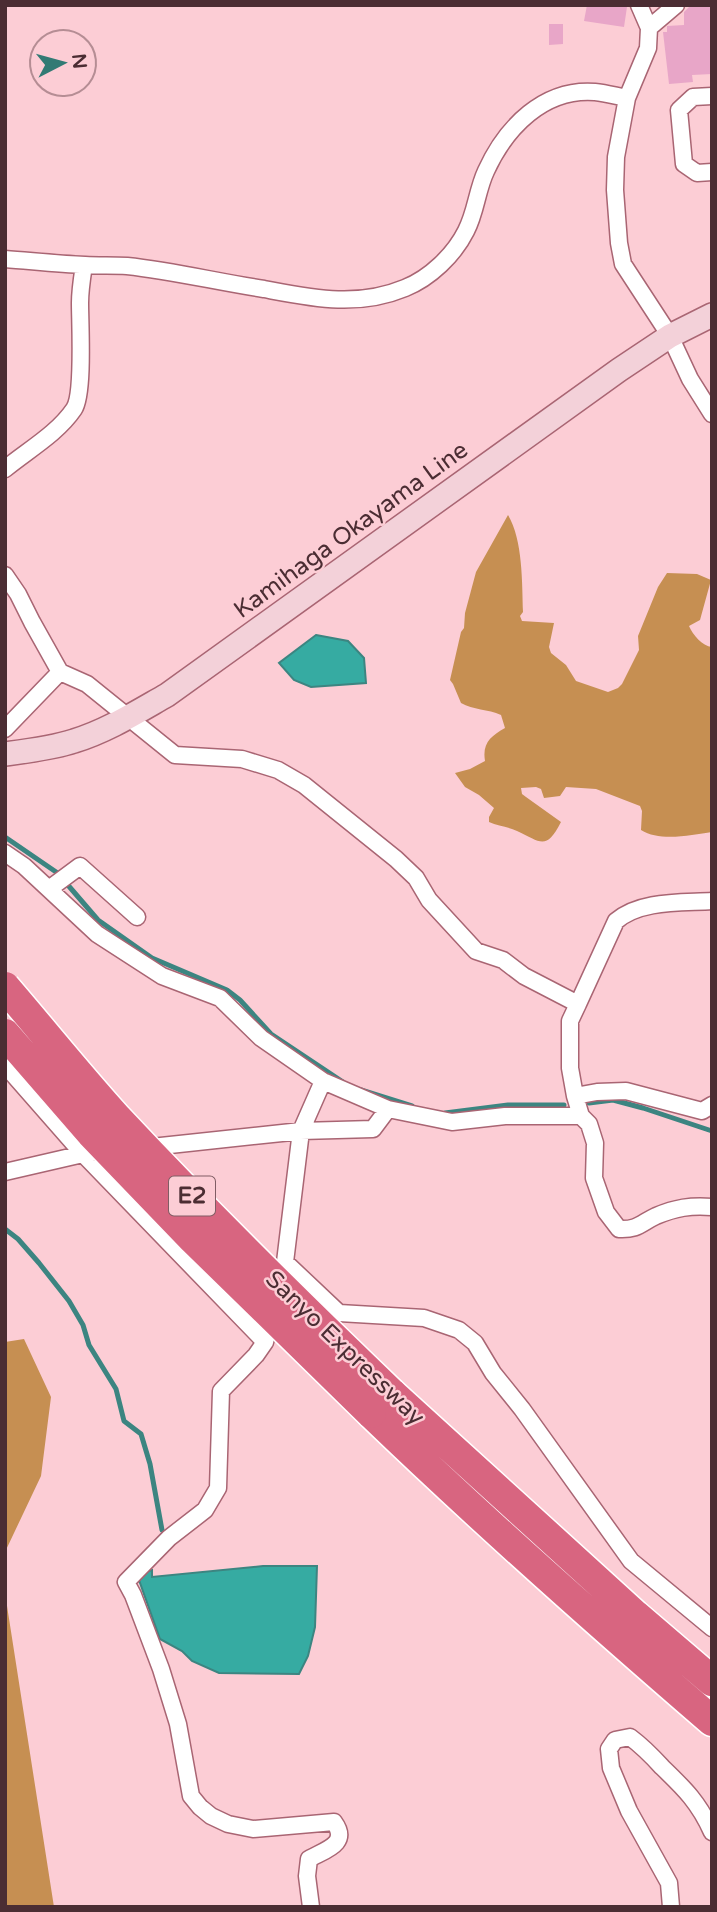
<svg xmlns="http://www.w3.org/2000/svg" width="717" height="1912" viewBox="0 0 717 1912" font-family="'Varela Round',sans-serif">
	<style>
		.forest { fill: #c68f52 }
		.water { fill: #36aba2; stroke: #3c8581; stroke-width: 2 }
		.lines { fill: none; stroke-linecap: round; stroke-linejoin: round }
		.stream { stroke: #3c8581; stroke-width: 5 }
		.building { fill: #e8a6c8 }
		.minor-casing { stroke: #a96573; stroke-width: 19 }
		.secondary-casing { stroke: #a96573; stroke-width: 26 }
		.motorway-casing { stroke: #fff; stroke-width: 33 }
		.minor { stroke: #fff; stroke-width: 16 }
		.secondary { stroke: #f3d1d9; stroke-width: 23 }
		.motorway { stroke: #d86580; stroke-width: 30 }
		.motorway-bridge-casing { stroke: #fff; stroke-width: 33; stroke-linecap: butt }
		.motorway-bridge { stroke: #d86580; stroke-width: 30 }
		.labels { text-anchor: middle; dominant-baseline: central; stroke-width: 5; stroke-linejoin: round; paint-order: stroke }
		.shield { fill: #fccdd5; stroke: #805d64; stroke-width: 2 }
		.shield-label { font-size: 23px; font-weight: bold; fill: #4b2d33 }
		.street-label { font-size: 24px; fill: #4b2d33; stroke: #fccdd5 }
	</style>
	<rect width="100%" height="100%" fill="#fccdd5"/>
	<path class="forest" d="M 508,515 C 523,540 522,583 523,612 L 520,616 L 522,621 L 554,623 L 549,647 L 551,653 L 566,665 L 576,681 L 608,692 L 618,688 L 622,684 L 639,650 L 638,636 L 658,587 L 667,573 L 697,574 L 711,580 L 700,620 L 689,626 C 693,635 702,646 712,647 L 712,832 C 691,835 660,842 641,830 L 642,811 L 640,806 L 596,789 L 566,787 L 560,796 L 544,798 L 541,789 L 536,787 L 521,788 L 522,794 L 526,797 L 561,822 C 546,851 541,842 517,831 C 509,827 498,826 489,822 L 489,817 L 494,808 L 479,795 L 465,787 L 455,773 L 470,769 L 485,761 C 482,743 491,736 505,728 L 501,715 C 488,709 473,710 461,703 L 453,684 L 450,680 L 461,632 L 464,628 L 465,613 L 476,572 Z
		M 24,1339 L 51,1397 L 41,1476 L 5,1552 L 5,1342 Z
		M 5,1593 L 54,1907 L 5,1907 Z"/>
	<path class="water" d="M 316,635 L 348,641 L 364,658 L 366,683 L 311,687 L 294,680 L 279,663 Z
		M 263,1566 L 317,1566 L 315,1627 L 308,1656 L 299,1674 L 219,1673 L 192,1661 L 182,1651 L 160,1639 L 139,1580 L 144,1572 L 152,1570 L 152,1577 Z"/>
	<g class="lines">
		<path class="stream" d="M 5,837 L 59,874
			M 67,884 L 98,920 L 152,958 L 227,990 L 240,1000 L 271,1034 L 343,1082
			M 361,1090 L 412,1106
			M 589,1103 L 613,1100 L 643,1108 L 712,1131
			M 445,1113 L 508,1105 L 564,1105
			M 5,1229 L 18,1239 L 39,1263 L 69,1301 L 83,1325 L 89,1345 L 116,1389 L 124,1421 L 141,1434 L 150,1464 L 162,1530"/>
	</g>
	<path class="building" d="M 587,5 L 624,5 L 624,7 L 627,7 L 624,27 L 584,21 Z
		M 691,5 L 712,5 L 712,74 L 692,75 L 693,82 L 669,84 L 663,32 L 667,32 L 667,26 L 684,25 L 684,12 Z
		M 549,24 L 563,24 L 563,44 L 549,45 Z"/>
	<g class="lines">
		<defs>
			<path id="minor" d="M 639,5 L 649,28
				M 676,5 L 649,28 L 648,48 L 627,98 L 616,157 L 615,190 L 619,243 L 623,264 L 670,336 L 690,379 L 712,414
				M 712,96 L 693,97 L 679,110 L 684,164 L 697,173 L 712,172
				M 5,259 C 32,261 58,264 85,265 C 99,266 113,265 127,266 C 173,271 218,282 264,289 C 312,298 357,308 405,288 C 430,278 454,255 466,231 C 476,212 477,190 486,171 C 506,127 544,88 595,92 C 606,93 616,96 627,98
				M 5,469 C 28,450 57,434 74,409 C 84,394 80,324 80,303 C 80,290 82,278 84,265
				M 5,575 L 18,594 L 32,622 L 60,672 L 87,684 L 175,755 L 242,759 L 278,770 L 304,785 L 396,859 L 416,878 L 429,900 L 476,951 L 503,960 L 524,976 L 578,1004 L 570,1021 L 570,1068 L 575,1096
				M 5,729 L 60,672
				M 5,853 L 24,866 L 97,934 L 162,976 L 220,998 L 261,1038 L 323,1081 L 388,1109 L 452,1122 L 505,1116 L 581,1116
				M 49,889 L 80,866 L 137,917
				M 578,1004 L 616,921 C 640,900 681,903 712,901
				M 5,1065 L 83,1154 L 265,1342
				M 712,1105 L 702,1111 L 626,1091 L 597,1092 L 575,1096 L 581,1116 L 589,1124 L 595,1143 L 594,1178 L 606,1212 L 619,1229 C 638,1230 641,1223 656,1216 C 675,1208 691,1205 712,1207
				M 142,1148 L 301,1131 L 373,1129 L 388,1109
				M 5,1172 L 83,1154 L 109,1151
				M 285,1262 L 339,1313 L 424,1318 L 459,1330 L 475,1343 L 493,1373 L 522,1409 L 631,1561 L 712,1628
				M 279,1288 L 285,1262 L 301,1131 L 323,1081
				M 272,1313 L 265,1342 L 256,1355 L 221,1391 L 218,1488 L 205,1510 L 169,1538 L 126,1582 L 133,1595 L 161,1669 L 178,1724 L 191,1796 L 200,1807 L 211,1816 L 228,1824 L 253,1829 L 334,1822 C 350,1844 325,1850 309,1859 L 307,1876 L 311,1907
				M 671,1907 L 669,1883 L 629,1811 L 611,1768 L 609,1749 L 615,1740 L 630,1737 C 642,1746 652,1756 662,1767 C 685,1789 699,1803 712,1832"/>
			<path id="secondary" d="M 5,754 C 28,751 53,748 74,741 C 107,731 137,712 167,695 L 619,370 L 670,336 L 712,315"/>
			<path id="motorway" d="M 391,1393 L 635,1615 L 712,1681
				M 371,1413 C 481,1519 596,1621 712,1721"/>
		</defs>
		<use href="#minor" class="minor-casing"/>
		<use href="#secondary" class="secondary-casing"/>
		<use href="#motorway" class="motorway-casing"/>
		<use href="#minor" class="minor"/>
		<use href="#secondary" class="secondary"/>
		<use href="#motorway" class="motorway"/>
		<defs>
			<path id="motorway-bridge" d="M 5,987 C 42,1030 78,1075 116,1117 C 205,1212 297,1303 391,1393
				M 5,1034 L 91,1133 L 193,1239 L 371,1413"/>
		</defs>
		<use href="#motorway-bridge" class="motorway-bridge-casing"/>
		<use href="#motorway-bridge" class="motorway-bridge"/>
	</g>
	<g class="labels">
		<rect class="shield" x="169" y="1176.5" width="46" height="39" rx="5"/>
		<g class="shield-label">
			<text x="192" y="1196">E2</text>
		</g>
		<g class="street-label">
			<text transform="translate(351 530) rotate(-36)">Kamihaga Okayama Line</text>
			<text transform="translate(345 1348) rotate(44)">Sanyo Expressway</text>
		</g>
	</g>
	<rect width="717" height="1912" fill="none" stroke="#4b2d33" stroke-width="14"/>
	<g transform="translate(63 63) rotate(84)"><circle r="33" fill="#fccdd5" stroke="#b58d94" stroke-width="2"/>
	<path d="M0-5L12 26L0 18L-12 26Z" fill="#327a74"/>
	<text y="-10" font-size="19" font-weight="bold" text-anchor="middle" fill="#4b2d33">N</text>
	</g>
</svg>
